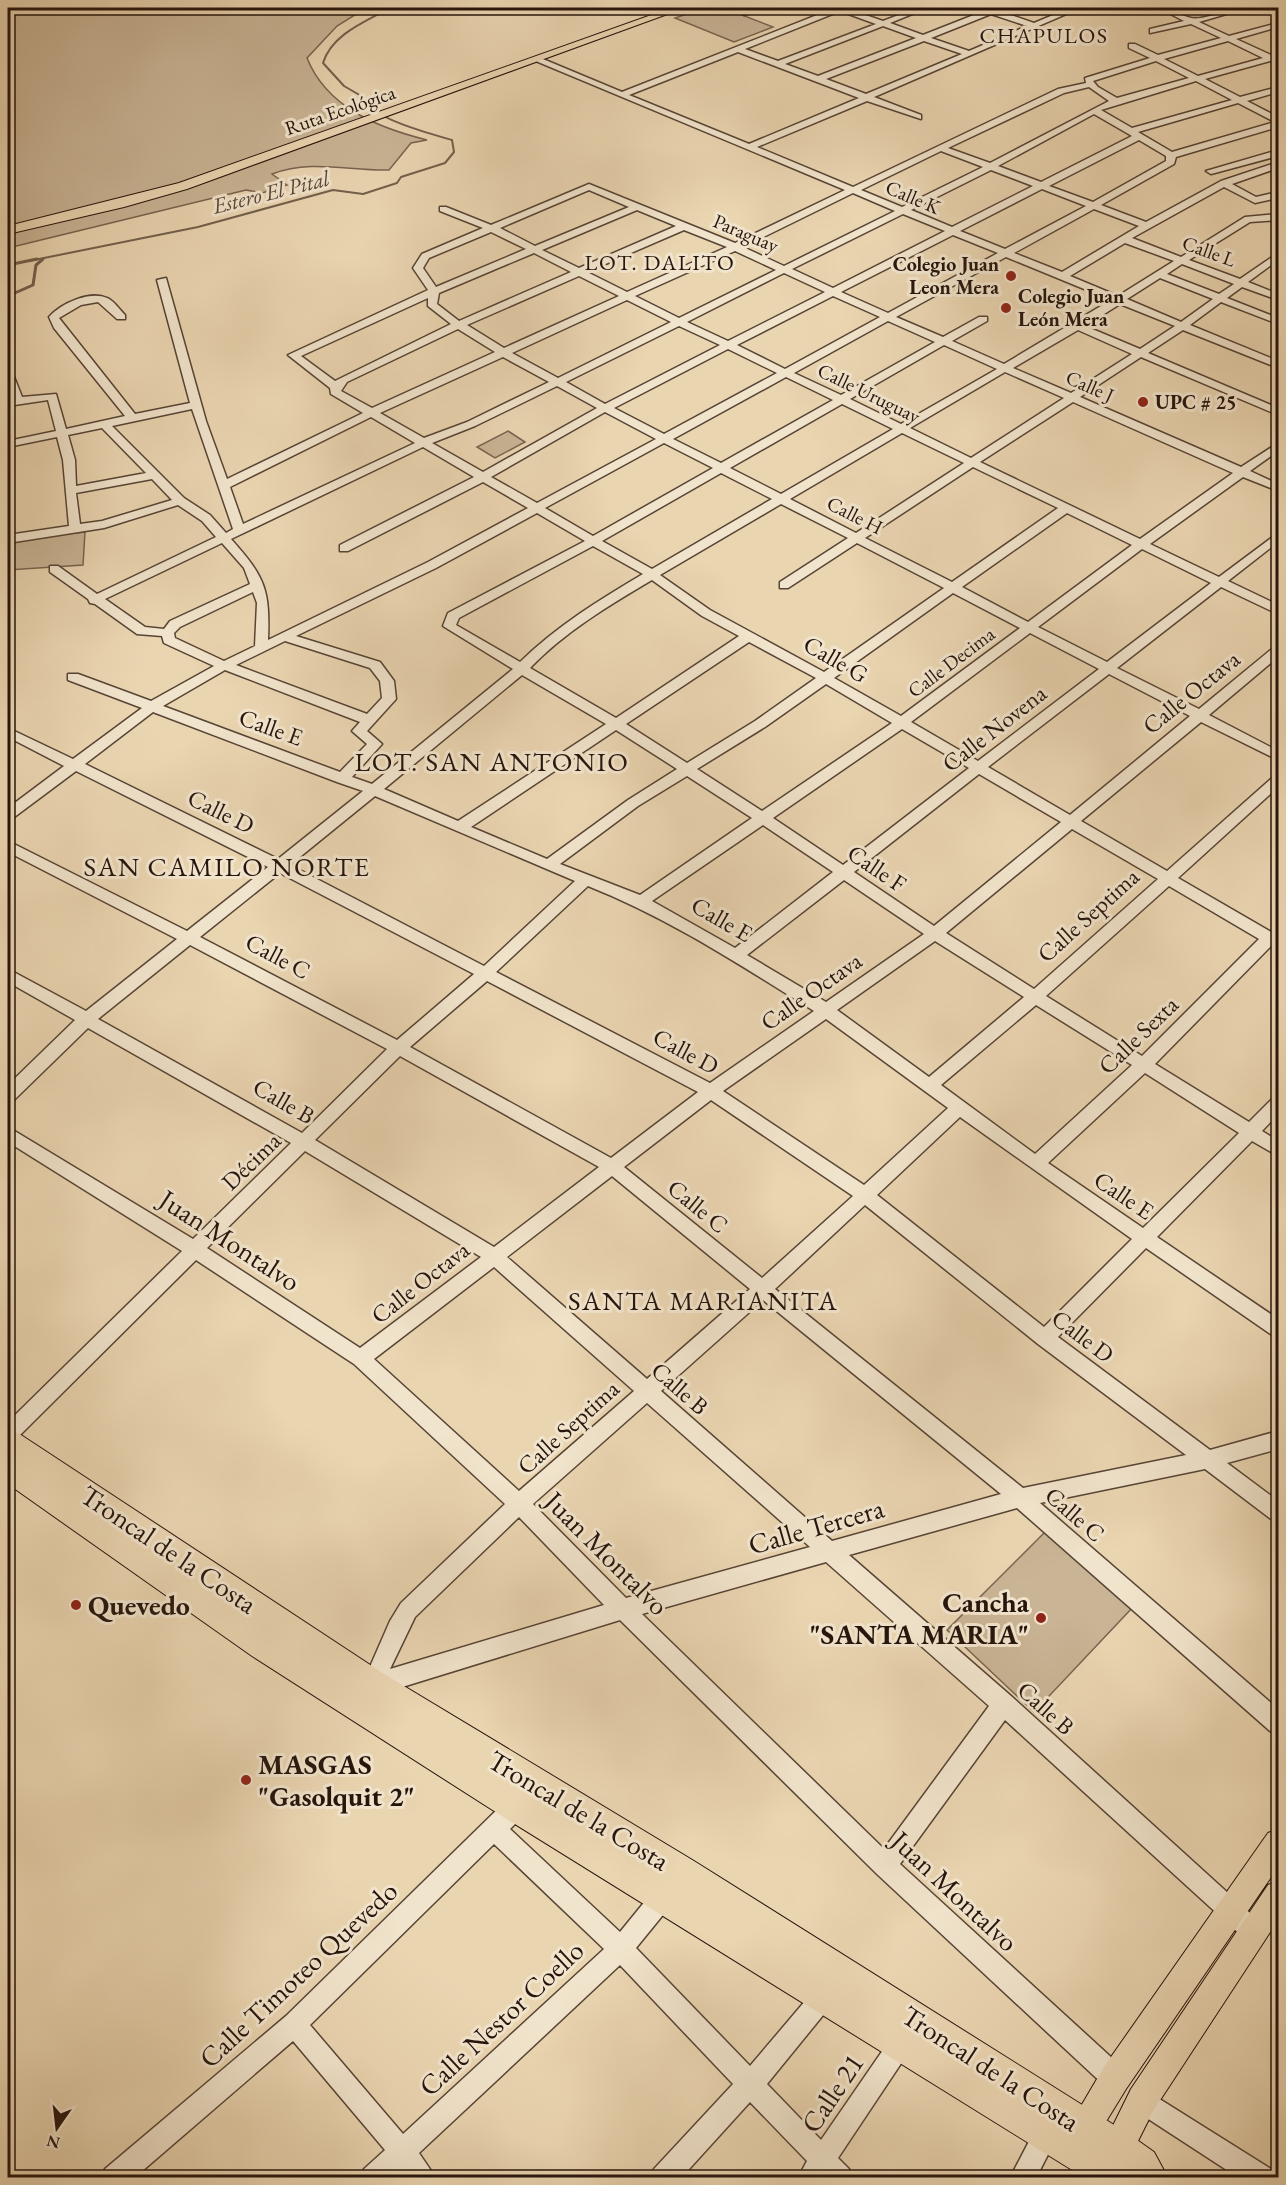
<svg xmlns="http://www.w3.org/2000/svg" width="1286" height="2185" viewBox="0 0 1286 2185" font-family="'EB Garamond',serif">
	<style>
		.green { fill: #c9b495; stroke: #786450; stroke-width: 1.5 }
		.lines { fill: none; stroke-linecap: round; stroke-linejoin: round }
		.stream-far1 { stroke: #73604d; stroke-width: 2 }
		.stream { stroke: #73604d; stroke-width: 3 }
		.minor-casing { stroke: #574435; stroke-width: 3 }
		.major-casing { stroke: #26140c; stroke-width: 2 }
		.highway-casing { stroke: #26140c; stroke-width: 2 }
		.minor { fill: #f1e4cc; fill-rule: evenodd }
		.major { fill: #ead5b1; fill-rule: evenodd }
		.highway { fill: #ead5b1; fill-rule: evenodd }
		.poi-dot { fill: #8f2418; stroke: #f1e4cc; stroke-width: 2 }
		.labels { text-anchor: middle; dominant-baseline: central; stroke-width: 6; stroke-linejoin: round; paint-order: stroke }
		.far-street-label { font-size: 20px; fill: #26140c; stroke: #f1e4cc }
		.far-poi-label { font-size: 20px; font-weight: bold; fill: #26140c; stroke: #f1e4cc; text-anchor: start }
		.far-quarter-label { font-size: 22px; letter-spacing: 1.5px; fill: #26140c; stroke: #f1e4cc }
		.far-water-label { font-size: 22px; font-style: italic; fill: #5a4738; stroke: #f1e4cc }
		.street-label { font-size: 24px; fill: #26140c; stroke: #f1e4cc }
		.quarter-label { font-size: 27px; letter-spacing: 1.5px; fill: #26140c; stroke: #f1e4cc }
		.near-street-label { font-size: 28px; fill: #26140c; stroke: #f1e4cc }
		.near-poi-label { font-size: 28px; font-weight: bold; fill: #26140c; stroke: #f1e4cc; text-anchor: start }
	</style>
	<rect width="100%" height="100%" fill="#ead5b1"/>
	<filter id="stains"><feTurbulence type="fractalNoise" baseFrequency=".00333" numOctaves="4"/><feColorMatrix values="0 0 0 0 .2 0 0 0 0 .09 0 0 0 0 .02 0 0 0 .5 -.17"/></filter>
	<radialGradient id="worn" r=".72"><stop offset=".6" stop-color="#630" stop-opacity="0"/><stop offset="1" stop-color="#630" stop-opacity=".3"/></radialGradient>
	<path class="green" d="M 8,8 L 366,8 L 337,26 L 307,58 C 327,108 379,128 427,140 L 411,143 L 389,170 C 349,171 311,159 272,174 L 287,185 L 262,193 L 246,190 L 8,248 Z
		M 704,8 L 724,8 L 773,27 L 734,42 L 675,18 Z
		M 508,431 L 525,442 L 495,458 L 477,447 Z
		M 85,532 L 83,565 L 8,570 L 8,540 Z
		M 1046,1531 L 1133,1607 L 1034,1712 L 947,1630 Z"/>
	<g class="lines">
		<path class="stream-far1" d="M 29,261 L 198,227 L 333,190 L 363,194 L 397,183 L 401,177 L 445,163 L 454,152 L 452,140 C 421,131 391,123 364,105 L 363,97 L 344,86 L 323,63 C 332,34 365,22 390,8
			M 41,261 L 43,259"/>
		<path class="stream" d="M 8,265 L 37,259
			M 8,296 L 33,285 L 36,265 L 43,259"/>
		<defs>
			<path id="minor" d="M 753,8 L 764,8 L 744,15 L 740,13 Z
				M 835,8 L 845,8 L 883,21 L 917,8 L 927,8 L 890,23 L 923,35 L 984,11 L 982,8 L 1003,8 L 999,11 L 1034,23 L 1070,8 L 1080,8 L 874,97 L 921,115 L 921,119 L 867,101 L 757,147 L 853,187 L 1058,89 L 1086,83 L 1085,78 L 1150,58 L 1129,48 L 1129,44 L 1135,44 L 1158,55 L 1221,38 L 1191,24 L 1150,33 L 1150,29 L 1184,21 L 1159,8 C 1172,8 1179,15 1191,18 C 1203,21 1231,8 1247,8 L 1199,22 L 1229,36 L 1278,23 L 1278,27 L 1236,39 L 1271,55 L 1278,54 L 1278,62 L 1270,61 L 1205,79 L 1240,97 L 1278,87 L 1278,92 L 1247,101 L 1278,117 L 1278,127 L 1176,157 L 1174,164 L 1101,205 L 1146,222 L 1221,181 L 1278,162 L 1278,168 L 1232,184 L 1256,197 L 1278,192 L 1278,198 L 1255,203 L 1224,187 L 1132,238 L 1181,257 L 1245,217 L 1278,214 L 1278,220 L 1250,222 L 1189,260 L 1240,279 L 1278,253 L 1278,260 L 1248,282 L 1278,294 L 1278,300 L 1242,287 L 1227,298 L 1278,318 L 1278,324 L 1221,302 L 1190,325 L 1278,361 L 1278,368 L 1183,330 L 1148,353 L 1278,408 L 1278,415 L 1141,357 L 1080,397 L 1241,467 L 1278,443 L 1278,451 L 1250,471 L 1278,484 L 1278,491 L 1243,477 L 1150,544 L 1219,577 L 1278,533 L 1278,542 L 1228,581 L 1278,605 L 1278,614 L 1221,587 L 1117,668 L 1199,709 L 1273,648 L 1278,647 L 1278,657 L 1209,715 L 1278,751 L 1278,760 L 1201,722 L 1081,821 L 1167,871 L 1273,777 L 1278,776 L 1278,787 L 1178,878 L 1278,936 L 1278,948 L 1271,946 L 1155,1064 L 1249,1122 L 1272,1099 L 1278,1098 L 1278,1114 L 1262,1131 L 1278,1141 L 1278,1156 L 1252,1141 L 1157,1237 L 1278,1319 L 1278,1337 L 1272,1335 L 1146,1248 L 1058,1337 L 1210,1450 L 1278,1431 L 1278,1449 L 1227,1463 L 1278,1501 L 1278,1521 L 1271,1519 L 1205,1469 L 1040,1503 L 1278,1709 L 1278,1734 L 1270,1731 L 1017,1508 L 849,1555 L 1011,1696 L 1261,1923 L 1265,1931 L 1261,1939 L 1253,1943 L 1245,1939 L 1005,1720 L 900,1864 L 1124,2069 L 1127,2078 L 1124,2087 L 1115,2090 L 1106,2087 L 877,1874 L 620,1620 L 373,1696 L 366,1692 L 362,1685 L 390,1621 L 401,1603 L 505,1504 L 354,1364 L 196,1260 L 15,1440 L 8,1442 L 8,1422 L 182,1251 L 8,1142 L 8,1127 L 193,1239 L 291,1143 L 88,1028 L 14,1100 L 8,1101 L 8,1085 L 75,1020 L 8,982 L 8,969 L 86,1011 L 177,939 L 8,852 L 8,841 L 187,931 L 268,867 L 76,771 L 13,818 L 8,820 L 8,808 L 64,766 L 8,737 L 8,728 L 73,759 L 142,708 L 68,680 L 68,674 L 78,674 L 151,701 L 214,666 L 164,643 L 162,636 L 137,634 L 95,604 L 90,603 L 88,599 L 50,572 L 50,566 L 58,566 L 97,594 L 216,537 L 202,521 L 178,505 L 104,528 L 8,543 L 8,535 L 69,526 L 63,460 L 57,437 L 8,447 L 8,441 L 56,431 L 48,400 L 8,406 L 8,400 L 12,399 L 8,387 L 8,371 L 13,374 L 22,397 L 56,394 L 66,429 L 125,416 L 54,328 L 49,317 C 60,304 90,290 107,298 C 114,301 119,309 125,315 L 125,319 L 117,319 L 98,302 L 81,305 L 59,318 L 135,414 L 190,403 L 157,280 L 166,278 L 206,421 L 227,479 L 363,413 L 331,394 L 330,388 L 288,355 L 428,290 L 413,268 L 422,254 L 483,228 L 440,211 L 440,207 L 446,207 L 491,225 L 589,184 L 735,243 L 845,190 L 531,59 L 538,57 L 622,92 ZM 840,11 L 876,24 L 778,61 L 745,49 ZM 991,14 L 1027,26 L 969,51 L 931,38 ZM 883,26 L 916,38 L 818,76 L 785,64 ZM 924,41 L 962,54 L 866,94 L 826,79 ZM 1228,41 L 1263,58 L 1198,76 L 1164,59 ZM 738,52 L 859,98 L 749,144 L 629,95 ZM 1156,61 L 1189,78 L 1117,98 L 1098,87 L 1093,81 ZM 1196,81 L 1232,100 L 1132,128 L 1101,110 ZM 1089,87 L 1109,101 L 990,163 L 948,148 L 1064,93 ZM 1238,103 L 1275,122 L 1172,152 L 1138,132 ZM 1094,114 L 1132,136 L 1041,182 L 998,166 ZM 1139,140 L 1166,156 L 1166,161 L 1093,202 L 1049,186 ZM 941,151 L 983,167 L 902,207 L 861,190 ZM 991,170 L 1033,186 L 952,227 L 911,210 ZM 1042,189 L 1086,206 L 1005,249 L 960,231 ZM 589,190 L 629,207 L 535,246 L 500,228 ZM 853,193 L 895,211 L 784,266 L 743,247 ZM 1094,209 L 1139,226 L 1062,272 L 1014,253 ZM 637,210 L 676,226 L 579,268 L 542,250 ZM 903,214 L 945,231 L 833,288 L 792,269 ZM 684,230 L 727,247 L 627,292 L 587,272 ZM 491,232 L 526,249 L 436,287 L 423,268 L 429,258 ZM 953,235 L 998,253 L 888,313 L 841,292 ZM 1125,243 L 1174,261 L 1118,296 L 1070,276 ZM 735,251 L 776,270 L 679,318 L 635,296 ZM 534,253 L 571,272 L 459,321 L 437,304 L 439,293 ZM 1006,257 L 1111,300 L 1004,364 L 952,341 L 987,321 L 987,317 L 979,317 L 943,337 L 896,317 ZM 1182,264 L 1234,284 L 1219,294 L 1167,274 ZM 784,273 L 825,292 L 728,341 L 687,322 ZM 579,276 L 619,296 L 504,348 L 467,325 ZM 1160,278 L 1213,299 L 1181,322 L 1127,299 ZM 833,296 L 880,317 L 785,369 L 737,345 ZM 428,298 L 428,306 L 451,324 L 335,381 L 301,356 ZM 627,300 L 671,322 L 558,378 L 512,353 ZM 1120,304 L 1175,326 L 1140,349 L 1085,326 ZM 888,321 L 935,342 L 841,395 L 794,373 ZM 679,326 L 720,345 L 605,404 L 566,382 ZM 458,329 L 495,352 L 372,408 L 341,391 L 347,382 ZM 1078,330 L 1132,354 L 1071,393 L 1013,368 ZM 944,345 L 997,369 L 901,424 L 850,399 ZM 728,349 L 777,373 L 664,434 L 614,408 ZM 503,357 L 549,382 L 467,422 L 424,438 L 380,413 ZM 1005,372 L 1064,398 L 971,458 L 910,428 ZM 786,377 L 833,400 L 721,463 L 673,439 ZM 557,386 L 597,408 L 483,472 L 432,443 L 475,426 ZM 1073,402 L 1233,473 L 1140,539 L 980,462 ZM 842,404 L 893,429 L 781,494 L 730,468 ZM 192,409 L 233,529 L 226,533 L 210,515 L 184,498 L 112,426 ZM 605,412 L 656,439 L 537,503 L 491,477 ZM 371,417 L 415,443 L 243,524 L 230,487 ZM 102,428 L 146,473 L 76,486 L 75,460 L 68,435 ZM 902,433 L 964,463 L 856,533 L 790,499 ZM 664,443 L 713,468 L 593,536 L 545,508 ZM 423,447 L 474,477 L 340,545 L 340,551 L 348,551 L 483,482 L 528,508 L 428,562 L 268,640 C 270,589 265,577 231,539 ZM 973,467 L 1058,508 L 952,582 L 865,538 ZM 721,473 L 772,499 L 652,569 L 602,541 ZM 152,479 L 172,500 L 102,521 L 80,524 L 76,493 ZM 781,504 L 848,538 L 780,582 L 780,588 L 788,588 L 857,543 L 944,588 L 824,672 L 710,610 L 660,575 ZM 537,513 L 585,541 L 448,613 L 443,626 L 513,669 L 372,784 L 352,777 L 382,744 L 367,731 L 396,699 L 394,681 L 380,662 L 296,636 L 436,568 ZM 1067,513 L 1132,545 L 1028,622 L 962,587 ZM 222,543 L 244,568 L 250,584 L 170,621 L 164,629 L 145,627 L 105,599 ZM 593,546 L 643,574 C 599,600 557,626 520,662 L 456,625 L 459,618 ZM 1142,549 L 1211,583 L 1107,662 L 1038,627 ZM 652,580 L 702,616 L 739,636 L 616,718 L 530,668 C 566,631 608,606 652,580 ZM 253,592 L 257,603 L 255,646 L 224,661 L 175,638 L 174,633 L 180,627 ZM 953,593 L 1020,628 L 901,716 L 834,678 ZM 1030,633 L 1099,669 L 978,761 L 911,722 ZM 285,641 L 370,668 L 380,681 L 382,698 L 367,714 L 236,665 ZM 749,642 L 816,678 L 755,721 L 687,763 L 626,724 ZM 225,670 L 360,722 L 352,731 L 367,744 L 340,772 L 163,706 ZM 1109,674 L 1190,716 L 1070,815 L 988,767 ZM 522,675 L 606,724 L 458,821 L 384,789 ZM 826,684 L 892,723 L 762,811 L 697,769 L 765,727 ZM 153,712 L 337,782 L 363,791 L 278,859 L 85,764 ZM 902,729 L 969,768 L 843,865 L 773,818 ZM 616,730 L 677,769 L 628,800 L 547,859 L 471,827 ZM 979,774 L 1061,822 L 934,926 L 854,872 ZM 687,776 L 752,818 L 640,895 L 560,864 L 638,806 ZM 375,796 L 575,881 L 484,966 L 290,865 ZM 763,825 L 833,872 L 735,948 L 652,901 ZM 1072,829 L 1158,879 L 1034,989 L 946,933 ZM 280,873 L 474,974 L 397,1040 L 200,937 ZM 844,880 L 924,934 L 826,1002 L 747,955 ZM 588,886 C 669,918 740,965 814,1011 L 710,1083 L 496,972 ZM 1169,886 L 1259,939 L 1142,1056 L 1046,996 ZM 935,941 L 1024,997 L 929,1077 L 837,1010 ZM 190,945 L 387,1049 L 302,1133 L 98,1019 ZM 487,981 L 698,1092 L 611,1158 L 410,1047 ZM 1036,1005 L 1132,1065 L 1035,1154 L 941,1085 ZM 826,1019 L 948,1108 L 864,1185 L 723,1091 ZM 400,1056 L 599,1167 L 494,1247 L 315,1140 ZM 1145,1073 L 1239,1133 L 1143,1228 L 1048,1163 ZM 711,1100 L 853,1196 L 762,1278 L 624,1167 ZM 960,1117 L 1132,1239 L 1044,1327 L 877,1195 ZM 305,1151 L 481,1257 L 360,1348 L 207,1248 ZM 612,1176 L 750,1289 L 647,1379 L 507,1257 ZM 865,1205 L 1038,1344 L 1186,1455 L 1023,1488 L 775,1289 ZM 494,1267 L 634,1391 L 519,1491 L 374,1359 ZM 763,1300 L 1001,1494 L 832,1541 L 661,1391 ZM 647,1403 L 810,1547 L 626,1598 L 533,1504 ZM 519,1517 L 604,1605 L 390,1669 L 415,1617 ZM 826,1562 L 989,1706 L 884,1849 L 642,1614 Z
				M 1263,8 L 1278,10 L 1278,15 L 1264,10 Z
				M 1278,150 L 1278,156 L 1211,174 L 1206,171 Z
				M 516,1796 L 524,1799 L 527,1807 L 524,1815 L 510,1829 L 620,1932 L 655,1889 L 663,1886 L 671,1889 L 674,1897 L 671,1905 L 636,1948 L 750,2066 L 817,1987 L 825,1983 L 833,1987 L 837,1995 L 833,2003 L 767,2084 L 821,2140 L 894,2034 L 902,2030 L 910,2034 L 914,2042 L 910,2050 L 838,2158 L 849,2169 L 852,2178 L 798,2178 L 807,2161 L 750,2102 L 681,2178 L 651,2178 L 654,2169 L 733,2084 L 620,1965 L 419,2153 L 436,2178 L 407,2178 L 401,2170 L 392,2178 L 361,2178 L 364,2169 L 385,2150 L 293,2041 L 134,2178 L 102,2178 L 105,2169 L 286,2016 L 508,1799 ZM 494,1844 L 604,1949 L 403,2134 L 310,2025 Z
				M 1142,2088 L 1271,2169 L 1274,2178 L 1239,2178 L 1133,2109 L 1130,2100 L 1133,2091 Z
				M 1047,2121 L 1056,2124 L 1059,2133 L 1036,2178 L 1010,2178 L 1038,2124 Z"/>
			<path id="major" d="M 671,8 L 684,8 L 187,189 L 124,207 L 8,234 L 8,226 L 179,183 Z
				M 1278,1829 L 1278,1867 L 1126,2089 L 1091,2146 L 1080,2151 L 1069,2146 L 1064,2135 L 1104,2067 L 1268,1833 Z
				M 1278,1880 L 1278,1920 L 1153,2111 L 1125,2167 L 1114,2172 L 1103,2167 L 1098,2156 L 1131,2089 L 1268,1885 Z"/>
			<path id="highway" d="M 8,1429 L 18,1433 L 384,1674 L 694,1861 L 1130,2135 L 1154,2152 L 1168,2178 L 1085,2178 L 505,1818 L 252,1656 L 8,1484 Z"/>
		</defs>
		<use href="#minor" class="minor-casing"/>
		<use href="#major" class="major-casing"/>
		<use href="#highway" class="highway-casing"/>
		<use href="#minor" class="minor"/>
		<use href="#major" class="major"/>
		<use href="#highway" class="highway"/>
	</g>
	<g class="poi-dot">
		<circle cx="1011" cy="276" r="6"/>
		<circle cx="1006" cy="308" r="6"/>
		<circle cx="1143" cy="402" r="6"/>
		<circle cx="76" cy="1605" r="6"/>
		<circle cx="1041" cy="1618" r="6"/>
		<circle cx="246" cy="1780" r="6"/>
	</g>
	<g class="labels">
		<g class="far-street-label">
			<text transform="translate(340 110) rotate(-19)">Ruta Ecológica</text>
			<text transform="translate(913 197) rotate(23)">Calle K</text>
			<text transform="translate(746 233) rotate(23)">Paraguay</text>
			<text transform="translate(1209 251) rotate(20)">Calle L</text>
			<text transform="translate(1090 386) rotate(24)">Calle J</text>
			<text transform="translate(869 393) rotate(26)">Calle Uruguay</text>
			<text transform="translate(855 515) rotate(27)">Calle H</text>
			<text transform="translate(951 662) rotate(-37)">Calle Decima</text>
		</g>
		<g class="far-poi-label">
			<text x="999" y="264" text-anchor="end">Colegio Juan<tspan x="999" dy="23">Leon Mera</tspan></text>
			<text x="1018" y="296">Colegio Juan<tspan x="1018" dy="23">León Mera</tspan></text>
			<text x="1155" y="402">UPC # 25</text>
		</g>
		<g class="far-quarter-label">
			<text x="1044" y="35">CHAPULOS</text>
			<text x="660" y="262">LOT. DALITO</text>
		</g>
		<g class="far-water-label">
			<text transform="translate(271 192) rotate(-14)">Estero El Pital</text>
		</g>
		<g class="street-label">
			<text transform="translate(836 659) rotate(30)">Calle G</text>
			<text transform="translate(1191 692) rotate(-39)">Calle Octava</text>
			<text transform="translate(271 727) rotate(20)">Calle E</text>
			<text transform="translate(994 728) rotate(-38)">Calle Novena</text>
			<text transform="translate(221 811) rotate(26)">Calle D</text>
			<text transform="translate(877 868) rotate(34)">Calle F</text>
			<text transform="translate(1088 915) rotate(-42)">Calle Septima</text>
			<text transform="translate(722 919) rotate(30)">Calle E</text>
			<text transform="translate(278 956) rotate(28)">Calle C</text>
			<text transform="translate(811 991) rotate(-35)">Calle Octava</text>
			<text transform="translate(1138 1035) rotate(-44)">Calle Sexta</text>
			<text transform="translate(686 1051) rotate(28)">Calle D</text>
			<text transform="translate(284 1101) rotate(30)">Calle B</text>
			<text transform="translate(251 1161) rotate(-44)">Décima</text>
			<text transform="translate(1124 1195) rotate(34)">Calle E</text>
			<text transform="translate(698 1206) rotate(39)">Calle C</text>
			<text transform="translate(420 1282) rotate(-38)">Calle Octava</text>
			<text transform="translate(1083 1336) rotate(37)">Calle D</text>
			<text transform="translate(680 1388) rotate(41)">Calle B</text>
			<text transform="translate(568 1427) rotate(-42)">Calle Septima</text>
			<text transform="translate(1075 1514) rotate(41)">Calle C</text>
			<text transform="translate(1046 1708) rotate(42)">Calle B</text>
		</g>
		<g class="quarter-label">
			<text x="492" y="761">LOT. SAN ANTONIO</text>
			<text x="227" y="866">SAN CAMILO NORTE</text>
			<text x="703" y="1300">SANTA MARIANITA</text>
		</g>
		<g class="near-street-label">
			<text transform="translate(230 1240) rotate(33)">Juan Montalvo</text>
			<text transform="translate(816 1526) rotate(-16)">Calle Tercera</text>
			<text transform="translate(169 1549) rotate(34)">Troncal de la Costa</text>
			<text transform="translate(607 1553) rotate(45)">Juan Montalvo</text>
			<text transform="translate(579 1810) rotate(31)">Troncal de la Costa</text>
			<text transform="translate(955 1891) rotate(43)">Juan Montalvo</text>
			<text transform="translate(298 1974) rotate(-43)">Calle Timoteo Quevedo</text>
			<text transform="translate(501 2018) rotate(-43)">Calle Nestor Coello</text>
			<text transform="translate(991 2068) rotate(33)">Troncal de la Costa</text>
			<text transform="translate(832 2093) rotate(-56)">Calle 21</text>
		</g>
		<g class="near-poi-label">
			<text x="1029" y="1602" text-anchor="end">Cancha<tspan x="1029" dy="32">"SANTA MARIA"</tspan></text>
			<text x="88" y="1605">Quevedo</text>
			<text x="258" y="1764">MASGAS<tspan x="258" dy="32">"Gasolquit 2"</tspan></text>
		</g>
	</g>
	<rect width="1286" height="2185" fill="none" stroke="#ead5b1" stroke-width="30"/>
	<rect x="9" y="9" width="1268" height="2167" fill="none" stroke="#26140c" stroke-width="3"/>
	<rect x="15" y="15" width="1256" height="2155" fill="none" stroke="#26140c" stroke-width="1.5"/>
	<g transform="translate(57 2128) rotate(194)" stroke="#f1e4cc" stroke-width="4.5" paint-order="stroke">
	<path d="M0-4.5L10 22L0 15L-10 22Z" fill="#26140c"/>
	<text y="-9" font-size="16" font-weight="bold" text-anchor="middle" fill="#26140c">N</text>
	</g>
	<rect width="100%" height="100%" filter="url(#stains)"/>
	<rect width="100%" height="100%" fill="url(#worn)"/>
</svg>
